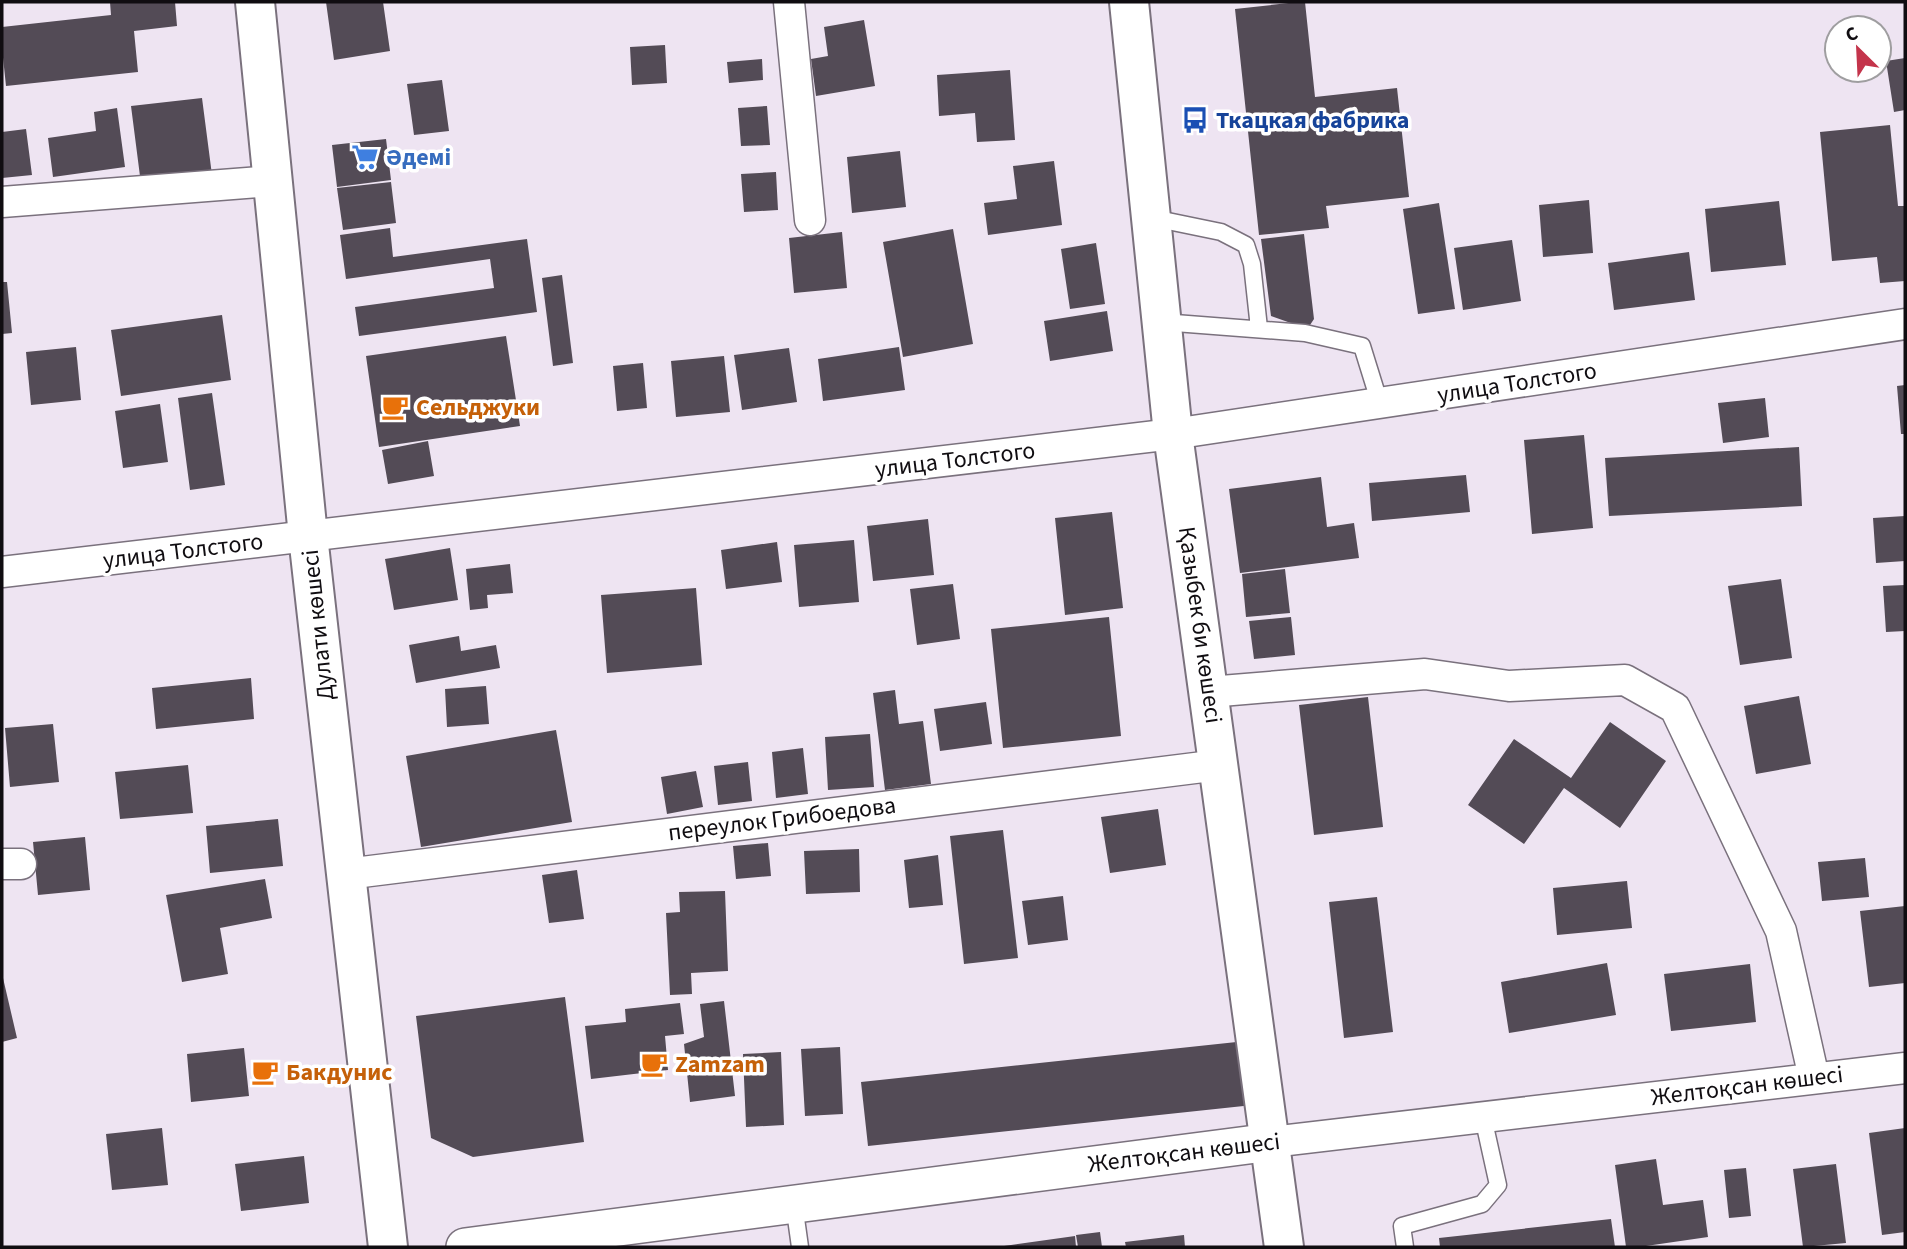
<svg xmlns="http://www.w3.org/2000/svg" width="1907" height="1249" viewBox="0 0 1907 1249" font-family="'Source Sans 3',sans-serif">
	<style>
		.building { fill: #534b56 }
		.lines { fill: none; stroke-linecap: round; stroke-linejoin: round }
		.service-casing { stroke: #7a717d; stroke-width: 19 }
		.minor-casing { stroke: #7a717d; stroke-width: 33 }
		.tertiary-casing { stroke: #7a717d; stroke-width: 40 }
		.secondary-casing { stroke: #7a717d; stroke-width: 42 }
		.service { stroke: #fff; stroke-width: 16 }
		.minor { stroke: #fff; stroke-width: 30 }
		.tertiary { stroke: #fff; stroke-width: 37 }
		.secondary { stroke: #fff; stroke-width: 38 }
		.labels { text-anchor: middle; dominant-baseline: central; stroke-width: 7; stroke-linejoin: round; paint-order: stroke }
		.transit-label { font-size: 24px; font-weight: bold; fill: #164399; stroke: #fff; text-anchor: start }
		.shop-label { font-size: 24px; font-weight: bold; fill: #366cbe; stroke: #fff; text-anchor: start }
		.street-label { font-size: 24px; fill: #100d11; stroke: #fff }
		.food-label { font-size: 24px; font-weight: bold; fill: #c56008; stroke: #fff; text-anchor: start }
	</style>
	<rect width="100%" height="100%" fill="#eee4f2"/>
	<path class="building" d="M 110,2 L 175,2 L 177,26 L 134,31 L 138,72 L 6,86 L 2,48 L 2,27 L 111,15 Z
		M 326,2 L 383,2 L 390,51 L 334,60 Z
		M 1298,2 L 1305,2 L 1315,97 L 1397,88 L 1409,197 L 1326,206 L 1329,228 L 1259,235 L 1235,9 Z
		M 864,20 L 875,86 L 816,96 L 811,59 L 828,56 L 824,27 Z
		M 665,45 L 667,83 L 632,85 L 630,47 Z
		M 1905,58 L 1905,110 L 1894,112 L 1886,61 Z
		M 762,59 L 763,80 L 729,83 L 727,62 Z
		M 1010,70 L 1015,140 L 977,142 L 975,113 L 939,116 L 937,75 Z
		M 442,80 L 449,131 L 414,135 L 407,84 Z
		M 202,98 L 212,175 L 141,184 L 131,106 Z
		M 767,106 L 770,145 L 741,146 L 738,108 Z
		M 117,108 L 125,167 L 53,177 L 48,138 L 96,131 L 94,112 Z
		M 1890,125 L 1898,206 L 1905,206 L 1905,281 L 1880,283 L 1877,257 L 1832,261 L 1820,132 Z
		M 26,129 L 32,175 L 2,178 L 2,132 Z
		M 386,139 L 391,180 L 337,187 L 332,145 Z
		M 900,151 L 906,207 L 852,213 L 847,157 Z
		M 1054,161 L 1062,225 L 988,235 L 984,203 L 1017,199 L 1013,166 Z
		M 776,172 L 778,210 L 744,212 L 741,174 Z
		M 391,182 L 396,223 L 343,230 L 337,188 Z
		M 1589,200 L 1593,253 L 1543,257 L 1539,205 Z
		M 1779,201 L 1786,265 L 1711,272 L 1705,209 Z
		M 1439,203 L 1455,309 L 1418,314 L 1403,209 Z
		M 390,228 L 393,257 L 527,239 L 537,312 L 359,336 L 355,307 L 494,288 L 490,259 L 346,279 L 340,235 Z
		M 953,229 L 973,344 L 903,357 L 883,242 Z
		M 842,232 L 847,288 L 794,293 L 789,238 Z
		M 1304,234 L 1314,319 L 1310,325 L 1302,327 L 1271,316 L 1261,239 Z
		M 1512,240 L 1521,301 L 1463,310 L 1454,248 Z
		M 1096,243 L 1105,304 L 1070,309 L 1061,249 Z
		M 1689,252 L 1695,300 L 1614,310 L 1608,263 Z
		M 562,275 L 573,363 L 553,366 L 542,278 Z
		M 2,282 L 7,282 L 12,333 L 2,334 Z
		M 1107,311 L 1113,351 L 1050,361 L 1044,321 Z
		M 222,315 L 231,380 L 121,396 L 111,330 Z
		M 506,336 L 520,426 L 379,447 L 366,356 Z
		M 76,347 L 81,400 L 31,405 L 26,352 Z
		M 899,347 L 905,390 L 823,401 L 818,359 Z
		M 789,348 L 797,402 L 742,410 L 734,355 Z
		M 724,356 L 730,412 L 676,417 L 671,361 Z
		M 643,363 L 647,408 L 617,411 L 613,366 Z
		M 1905,385 L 1905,434 L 1901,434 L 1897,386 Z
		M 212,393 L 225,485 L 190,490 L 178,398 Z
		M 1765,398 L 1769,437 L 1723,443 L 1718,403 Z
		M 160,404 L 168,462 L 123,468 L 115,411 Z
		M 1584,435 L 1593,528 L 1532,534 L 1524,440 Z
		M 428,441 L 434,476 L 388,484 L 382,450 Z
		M 1799,447 L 1802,506 L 1609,516 L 1605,458 Z
		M 1466,475 L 1470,512 L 1372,521 L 1369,483 Z
		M 1321,477 L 1327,527 L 1354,523 L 1359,558 L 1240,573 L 1229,489 Z
		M 1112,512 L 1123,608 L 1065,615 L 1055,518 Z
		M 1905,516 L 1905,561 L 1876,563 L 1873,518 Z
		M 928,519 L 934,575 L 873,581 L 867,526 Z
		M 854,540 L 859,602 L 799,607 L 794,545 Z
		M 777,542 L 782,582 L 726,589 L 721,550 Z
		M 450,548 L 458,600 L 394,610 L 385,559 Z
		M 510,564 L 513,593 L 487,595 L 488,608 L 470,610 L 466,569 Z
		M 1285,569 L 1290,613 L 1246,617 L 1242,574 Z
		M 1781,579 L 1792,658 L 1740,665 L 1728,586 Z
		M 953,584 L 960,639 L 917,645 L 910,589 Z
		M 1905,585 L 1905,631 L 1886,632 L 1883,586 Z
		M 696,588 L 702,665 L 607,673 L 601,595 Z
		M 1109,617 L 1121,736 L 1003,748 L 991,629 Z
		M 1291,617 L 1295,655 L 1254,659 L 1249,621 Z
		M 459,636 L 461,651 L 496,645 L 500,668 L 416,683 L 409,645 Z
		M 251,678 L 254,719 L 156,729 L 152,688 Z
		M 486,686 L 489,724 L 447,727 L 445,689 Z
		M 895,690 L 899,724 L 923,721 L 931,784 L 885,790 L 873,693 Z
		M 1799,696 L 1811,764 L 1756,774 L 1744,706 Z
		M 1368,697 L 1383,827 L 1314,835 L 1299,705 Z
		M 986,702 L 992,744 L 940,751 L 934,709 Z
		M 1610,722 L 1666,761 L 1620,828 L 1564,788 L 1524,844 L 1468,805 L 1514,739 L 1571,778 Z
		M 53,724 L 59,782 L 10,787 L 5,728 Z
		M 556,730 L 572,822 L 421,847 L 406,756 Z
		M 870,734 L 874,787 L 828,790 L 825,737 Z
		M 803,748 L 808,794 L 776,798 L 772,752 Z
		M 748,762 L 752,801 L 718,805 L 714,766 Z
		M 188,765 L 193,813 L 120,819 L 115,772 Z
		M 696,771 L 703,807 L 667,814 L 661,777 Z
		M 1158,809 L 1166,865 L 1110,873 L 1101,817 Z
		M 278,819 L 283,866 L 210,873 L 206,826 Z
		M 1003,830 L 1018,958 L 964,964 L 950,836 Z
		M 85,837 L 90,890 L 38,895 L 33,842 Z
		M 768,843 L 771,876 L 736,879 L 733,846 Z
		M 859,849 L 860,892 L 806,894 L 804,851 Z
		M 938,855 L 943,905 L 909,908 L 904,860 Z
		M 1865,858 L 1869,897 L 1822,901 L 1818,862 Z
		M 577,870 L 584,919 L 549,923 L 542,875 Z
		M 265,879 L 272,918 L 220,928 L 228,974 L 182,982 L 166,895 Z
		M 1627,881 L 1632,928 L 1557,935 L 1553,888 Z
		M 725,891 L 728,971 L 691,973 L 692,994 L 670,995 L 666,913 L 680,912 L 679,892 Z
		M 1063,896 L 1068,940 L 1028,945 L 1022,901 Z
		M 1377,897 L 1393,1032 L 1344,1038 L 1329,902 Z
		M 1905,906 L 1905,983 L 1869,987 L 1860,911 Z
		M 1607,963 L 1616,1015 L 1509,1033 L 1501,982 Z
		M 1750,964 L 1756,1022 L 1671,1031 L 1664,974 Z
		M 3,978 L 17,1038 L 2,1042 L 2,979 Z
		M 565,997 L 584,1142 L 473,1157 L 431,1138 L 416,1016 Z
		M 724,1001 L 735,1096 L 690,1102 L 684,1044 L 704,1037 L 700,1004 Z
		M 680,1003 L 684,1034 L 665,1036 L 668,1070 L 591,1079 L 585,1026 L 626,1022 L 625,1009 Z
		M 1246,1041 L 1253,1105 L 868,1146 L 861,1082 Z
		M 840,1047 L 843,1114 L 805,1116 L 801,1049 Z
		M 244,1048 L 249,1096 L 191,1102 L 187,1054 Z
		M 781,1052 L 784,1125 L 746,1127 L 743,1054 Z
		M 162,1128 L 168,1185 L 112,1190 L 106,1134 Z
		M 1905,1128 L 1905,1232 L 1882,1235 L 1869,1133 Z
		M 304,1156 L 309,1203 L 241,1211 L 235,1164 Z
		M 1656,1159 L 1663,1205 L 1703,1200 L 1708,1237 L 1639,1247 L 1626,1247 L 1615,1165 Z
		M 1836,1164 L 1846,1243 L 1803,1247 L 1793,1169 Z
		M 1746,1168 L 1751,1216 L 1729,1218 L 1724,1170 Z
		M 1611,1219 L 1615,1247 L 1440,1247 L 1439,1238 Z
		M 1100,1232 L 1102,1247 L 1078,1247 L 1076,1235 Z
		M 1184,1235 L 1185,1247 L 1126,1247 L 1125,1242 Z
		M 1075,1236 L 1076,1247 L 1004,1247 L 1004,1246 Z"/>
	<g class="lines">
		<defs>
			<path id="service" d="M 1153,218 L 1221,232 L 1246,245 L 1252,264 L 1259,328
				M 1162,322 L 1305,333 L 1362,346 L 1380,404
				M 794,1204 L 800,1247
				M 1405,1247 L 1402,1226 L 1482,1204 L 1498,1185 L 1483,1117"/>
			<path id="minor" d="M 789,2 L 810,220
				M 2,202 L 272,181
				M 2,572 L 1173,434 L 1905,324
				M 1209,692 L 1425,674 L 1509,686 L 1625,680 L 1675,708 L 1781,931 L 1814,1078
				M 2,864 L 21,864
				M 346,874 L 1219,765
				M 1271,1142 L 1905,1068"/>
			<path id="tertiary" d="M 465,1247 L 1271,1142"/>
			<path id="secondary" d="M 255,2 L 308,536 L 388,1247
				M 1129,2 L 1173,434 L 1284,1247"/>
		</defs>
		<use href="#service" class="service-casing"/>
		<use href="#minor" class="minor-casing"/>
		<use href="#tertiary" class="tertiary-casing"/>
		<use href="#secondary" class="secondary-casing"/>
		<use href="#service" class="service"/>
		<use href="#minor" class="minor"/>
		<use href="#tertiary" class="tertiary"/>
		<use href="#secondary" class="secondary"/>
	</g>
	<defs>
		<symbol id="bus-bare" viewBox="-9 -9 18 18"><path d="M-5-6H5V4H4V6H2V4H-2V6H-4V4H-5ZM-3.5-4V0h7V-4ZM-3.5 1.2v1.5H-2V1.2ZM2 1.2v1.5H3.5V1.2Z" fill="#1a4fb4" stroke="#fff" stroke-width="2.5" paint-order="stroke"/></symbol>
		<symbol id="supermarket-bare" viewBox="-9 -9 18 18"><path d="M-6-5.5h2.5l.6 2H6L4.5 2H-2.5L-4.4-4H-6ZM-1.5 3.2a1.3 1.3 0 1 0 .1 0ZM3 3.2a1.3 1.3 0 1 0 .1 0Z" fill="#3f7fe0" stroke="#fff" stroke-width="2.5" paint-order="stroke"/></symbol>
		<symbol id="cafe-bare" viewBox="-9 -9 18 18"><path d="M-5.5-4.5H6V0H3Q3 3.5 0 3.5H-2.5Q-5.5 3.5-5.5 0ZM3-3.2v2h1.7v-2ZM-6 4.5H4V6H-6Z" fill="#e8710a" stroke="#fff" stroke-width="2.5" paint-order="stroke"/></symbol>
	</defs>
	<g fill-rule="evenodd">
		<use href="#bus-bare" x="1176" y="101" width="38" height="38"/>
		<use href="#supermarket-bare" x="346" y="138" width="38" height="38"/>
		<use href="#cafe-bare" x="376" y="388" width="38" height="38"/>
		<use href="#cafe-bare" x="635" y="1045" width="38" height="38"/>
		<use href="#cafe-bare" x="246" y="1053" width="38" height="38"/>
	</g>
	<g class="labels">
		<g class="transit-label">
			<text x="1216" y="120">Ткацкая фабрика</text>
		</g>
		<g class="shop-label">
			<text x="386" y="157">Әдемі</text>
		</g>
		<g class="street-label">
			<text transform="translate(1517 383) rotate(-9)">улица Толстого</text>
			<text transform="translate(955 460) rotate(-7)">улица Толстого</text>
			<text transform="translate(183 551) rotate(-7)">улица Толстого</text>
			<text transform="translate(318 625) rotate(-96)">Дулати көшесі</text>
			<text transform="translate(1200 625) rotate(82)">Қазыбек би көшесі</text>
			<text transform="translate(782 819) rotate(-7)">переулок Грибоедова</text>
			<text transform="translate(1747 1086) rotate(-7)">Желтоқсан көшесі</text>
			<text transform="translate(1184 1153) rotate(-7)">Желтоқсан көшесі</text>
		</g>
		<g class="food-label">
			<text x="416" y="407">Сельджуки</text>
			<text x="675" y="1064">Zamzam</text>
			<text x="286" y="1072">Бакдунис</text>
		</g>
	</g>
	<rect width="1907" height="1249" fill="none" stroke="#100d11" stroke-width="7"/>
	<g transform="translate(1858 49) rotate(336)"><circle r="33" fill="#ffffff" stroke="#9f9ea0" stroke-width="2"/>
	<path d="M0-5L12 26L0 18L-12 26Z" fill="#c4344b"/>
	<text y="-10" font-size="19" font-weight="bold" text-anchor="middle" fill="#100d11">С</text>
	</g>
</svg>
